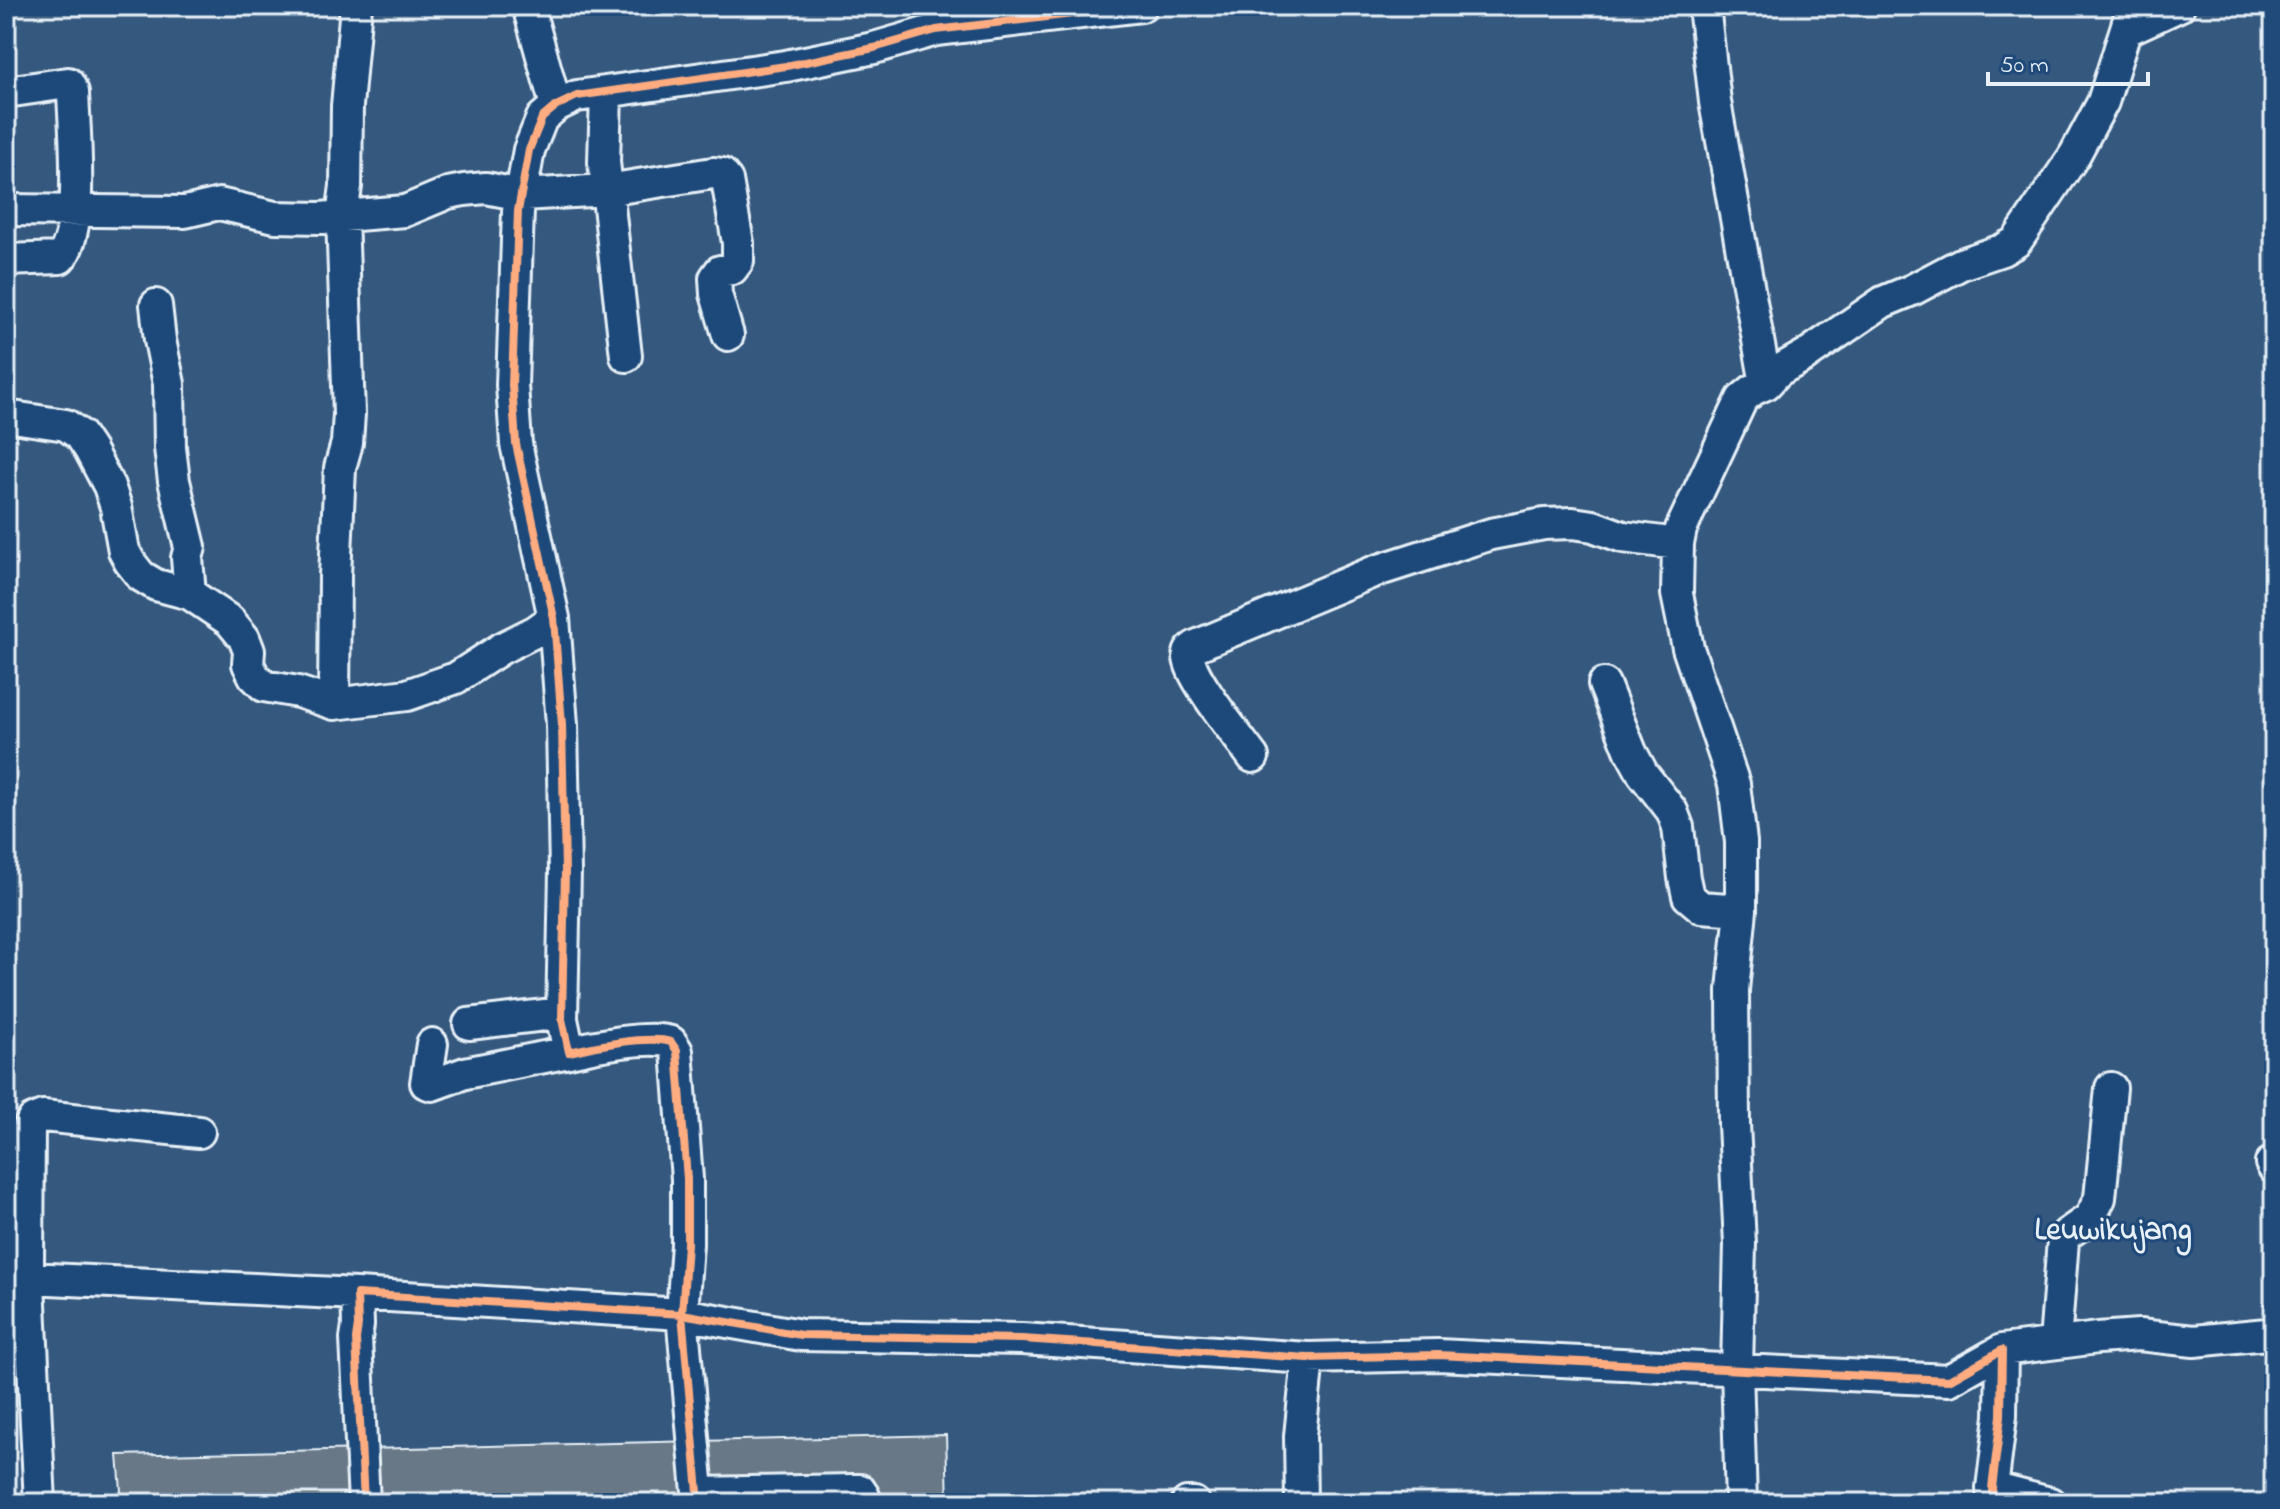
<svg xmlns="http://www.w3.org/2000/svg" width="2280" height="1509" viewBox="0 0 2280 1509" font-family="'Indie Flower',sans-serif">
	<style>
		.building { fill: #677887; stroke: #e8f1f8; stroke-width: 2 }
		.lines { fill: none; stroke-linecap: round; stroke-linejoin: round }
		.minor-casing { stroke: #e8f1f8; stroke-width: 36 }
		.minor { stroke: #1f4a7a; stroke-width: 30 }
		.cycleway-casing { stroke: #1f4a7a; stroke-width: 13 }
		.cycleway { stroke: #ffac80; stroke-width: 8 }
		.labels { text-anchor: middle; dominant-baseline: central; stroke-width: 6; stroke-linejoin: round; paint-order: stroke }
		.quarter-label { font-size: 32px; font-weight: bold; fill: #e8f1f8; stroke: #1f4a7a }
	</style>
	<rect width="100%" height="100%" fill="#35587e"/>
	<filter id="ink" filterUnits="userSpaceOnUse"><feTurbulence type="fractalNoise" baseFrequency=".0125" numOctaves="2"/><feDisplacementMap in="SourceGraphic" scale="16" xChannelSelector="R" yChannelSelector="G"/><feConvolveMatrix kernelMatrix="1 2 1 2 8 2 1 2 1" color-interpolation-filters="sRGB"/></filter>
	<g filter="url(#ink)">
		<path class="building" d="M 946,1435 L 948,1503 L 122,1503 L 118,1455 Z"/>
		<g class="lines">
			<defs>
				<path id="minor" d="M 528,6 L 556,106
					M 1704,6 L 1715,102 L 1766,384
					M 2127,30 L 2179,6
					M 6,92 L 68,83 L 73,92 C 74,127 85,235 60,258 L 6,260
					M 606,93 L 604,162 L 626,356
					M 6,210 L 185,212 L 219,204 L 275,217 L 320,218 L 405,211 L 448,193 L 464,190 L 486,188 L 522,195 L 607,190 L 713,173 L 722,174 L 727,180 L 738,243 L 738,261 L 732,269 L 720,271 L 715,278 L 716,294 L 728,335
					M 156,305 L 160,340 L 169,384 L 170,448 L 174,481 L 190,547 L 187,558 L 190,594
					M 6,416 L 66,425 L 80,435 L 90,450 L 109,486 L 116,507 L 124,551 L 130,562 L 141,576 L 156,585 L 190,594 L 230,621 L 244,638 L 249,651 L 248,664 L 254,676 L 264,686 L 298,692 L 334,704 L 407,695 L 456,678 L 502,648 L 536,631 L 554,618
					M 1604,684 L 1631,752 L 1643,774 L 1672,811 L 1678,827 L 1684,878 L 1688,896 L 1701,907 L 1741,910
					M 334,704 L 335,576 L 340,468 L 347,443 L 349,414 L 342,216 L 346,186 L 347,106 L 356,6
					M 1253,757 C 1241,740 1185,672 1189,654 C 1190,649 1194,647 1198,645 L 1373,572 L 1491,534 L 1544,524 L 1573,523 L 1593,526 L 1623,537 L 1678,544
					M 469,1024 L 562,1013
					M 432,1044 L 426,1083 L 432,1085 L 465,1073 L 569,1052
					M 2271,1163 L 2274,1168
					M 29,1278 L 357,1294
					M 2055,1343 L 2063,1240 L 2067,1234 L 2090,1218 L 2100,1198 L 2111,1088
					M 2002,1350 L 2098,1338 L 2139,1335 L 2194,1341 L 2267,1334
					M 1992,1488 L 2050,1503
					M 699,1493 L 853,1490 L 860,1490 L 864,1496 L 864,1503
					M 40,1503 L 28,1264 L 29,1127 L 33,1120 L 43,1116 L 199,1132
					M 364,1503 L 356,1339 L 358,1325 L 357,1294 L 682,1314 L 801,1335 L 1022,1339 L 1308,1358 L 1438,1355 L 1949,1380 L 2002,1350 L 2001,1416 L 1992,1488 L 1993,1503
					M 699,1503 L 682,1314 L 687,1244 L 687,1179 L 677,1051 L 671,1042 C 649,1035 593,1046 569,1052 L 562,1019 L 565,871 L 562,725 L 554,618 L 516,444 L 512,385 L 518,211 L 529,150 L 542,118 L 556,106 L 577,96 L 786,66 L 874,48 L 936,30 L 1141,6
					M 1187,1503 L 1194,1503
					M 1301,1503 L 1300,1436 L 1308,1358
					M 1741,1503 L 1737,1369 L 1740,1244 L 1734,1124 L 1733,990 L 1741,910 L 1741,842 L 1734,784 L 1688,648 L 1677,594 L 1678,544 L 1681,529 L 1742,399 L 1753,390 L 1766,384 L 1778,371 L 1806,355 L 1883,302 L 1912,290 L 1961,264 L 2002,250 L 2016,242 L 2074,156 L 2103,102 L 2133,6"/>
			</defs>
			<use href="#minor" class="minor-casing"/>
			<use href="#minor" class="minor"/>
			<defs>
				<path id="cycleway" d="M 364,1503 L 356,1339 L 358,1325 L 357,1294 L 682,1314 L 801,1335 L 1022,1339 L 1308,1358 L 1438,1355 L 1949,1380 L 2002,1350 L 2001,1416 L 1992,1488 L 1993,1503
					M 699,1503 L 682,1314 L 687,1244 L 687,1179 L 677,1051 L 671,1042 C 649,1035 593,1046 569,1052 L 562,1019 L 565,871 L 562,725 L 554,618 L 516,444 L 512,385 L 518,211 L 529,150 L 542,118 L 556,106 L 577,96 L 786,66 L 874,48 L 936,30 L 1141,6"/>
			</defs>
			<use href="#cycleway" class="cycleway-casing"/>
			<use href="#cycleway" class="cycleway"/>
		</g>
	</g>
	<g class="labels">
		<g class="quarter-label">
			<text x="2113" y="1231">Leuwikujang</text>
		</g>
	</g>
	<rect width="2280" height="1509" fill="none" stroke="#1f4a7a" stroke-width="32"/>
	<rect x="16" y="16" width="2248" height="1477" fill="none" stroke="#e8f1f8" stroke-width="3" filter="url(#ink)"/>
	<path d="M1988 72v12h160v-12" fill="none" stroke="#e8f1f8" stroke-width="4"/>
	<text x="2000" y="72" font-size="24" fill="#e8f1f8" stroke="#1f4a7a" stroke-width="6" paint-order="stroke">50 m</text>
</svg>
